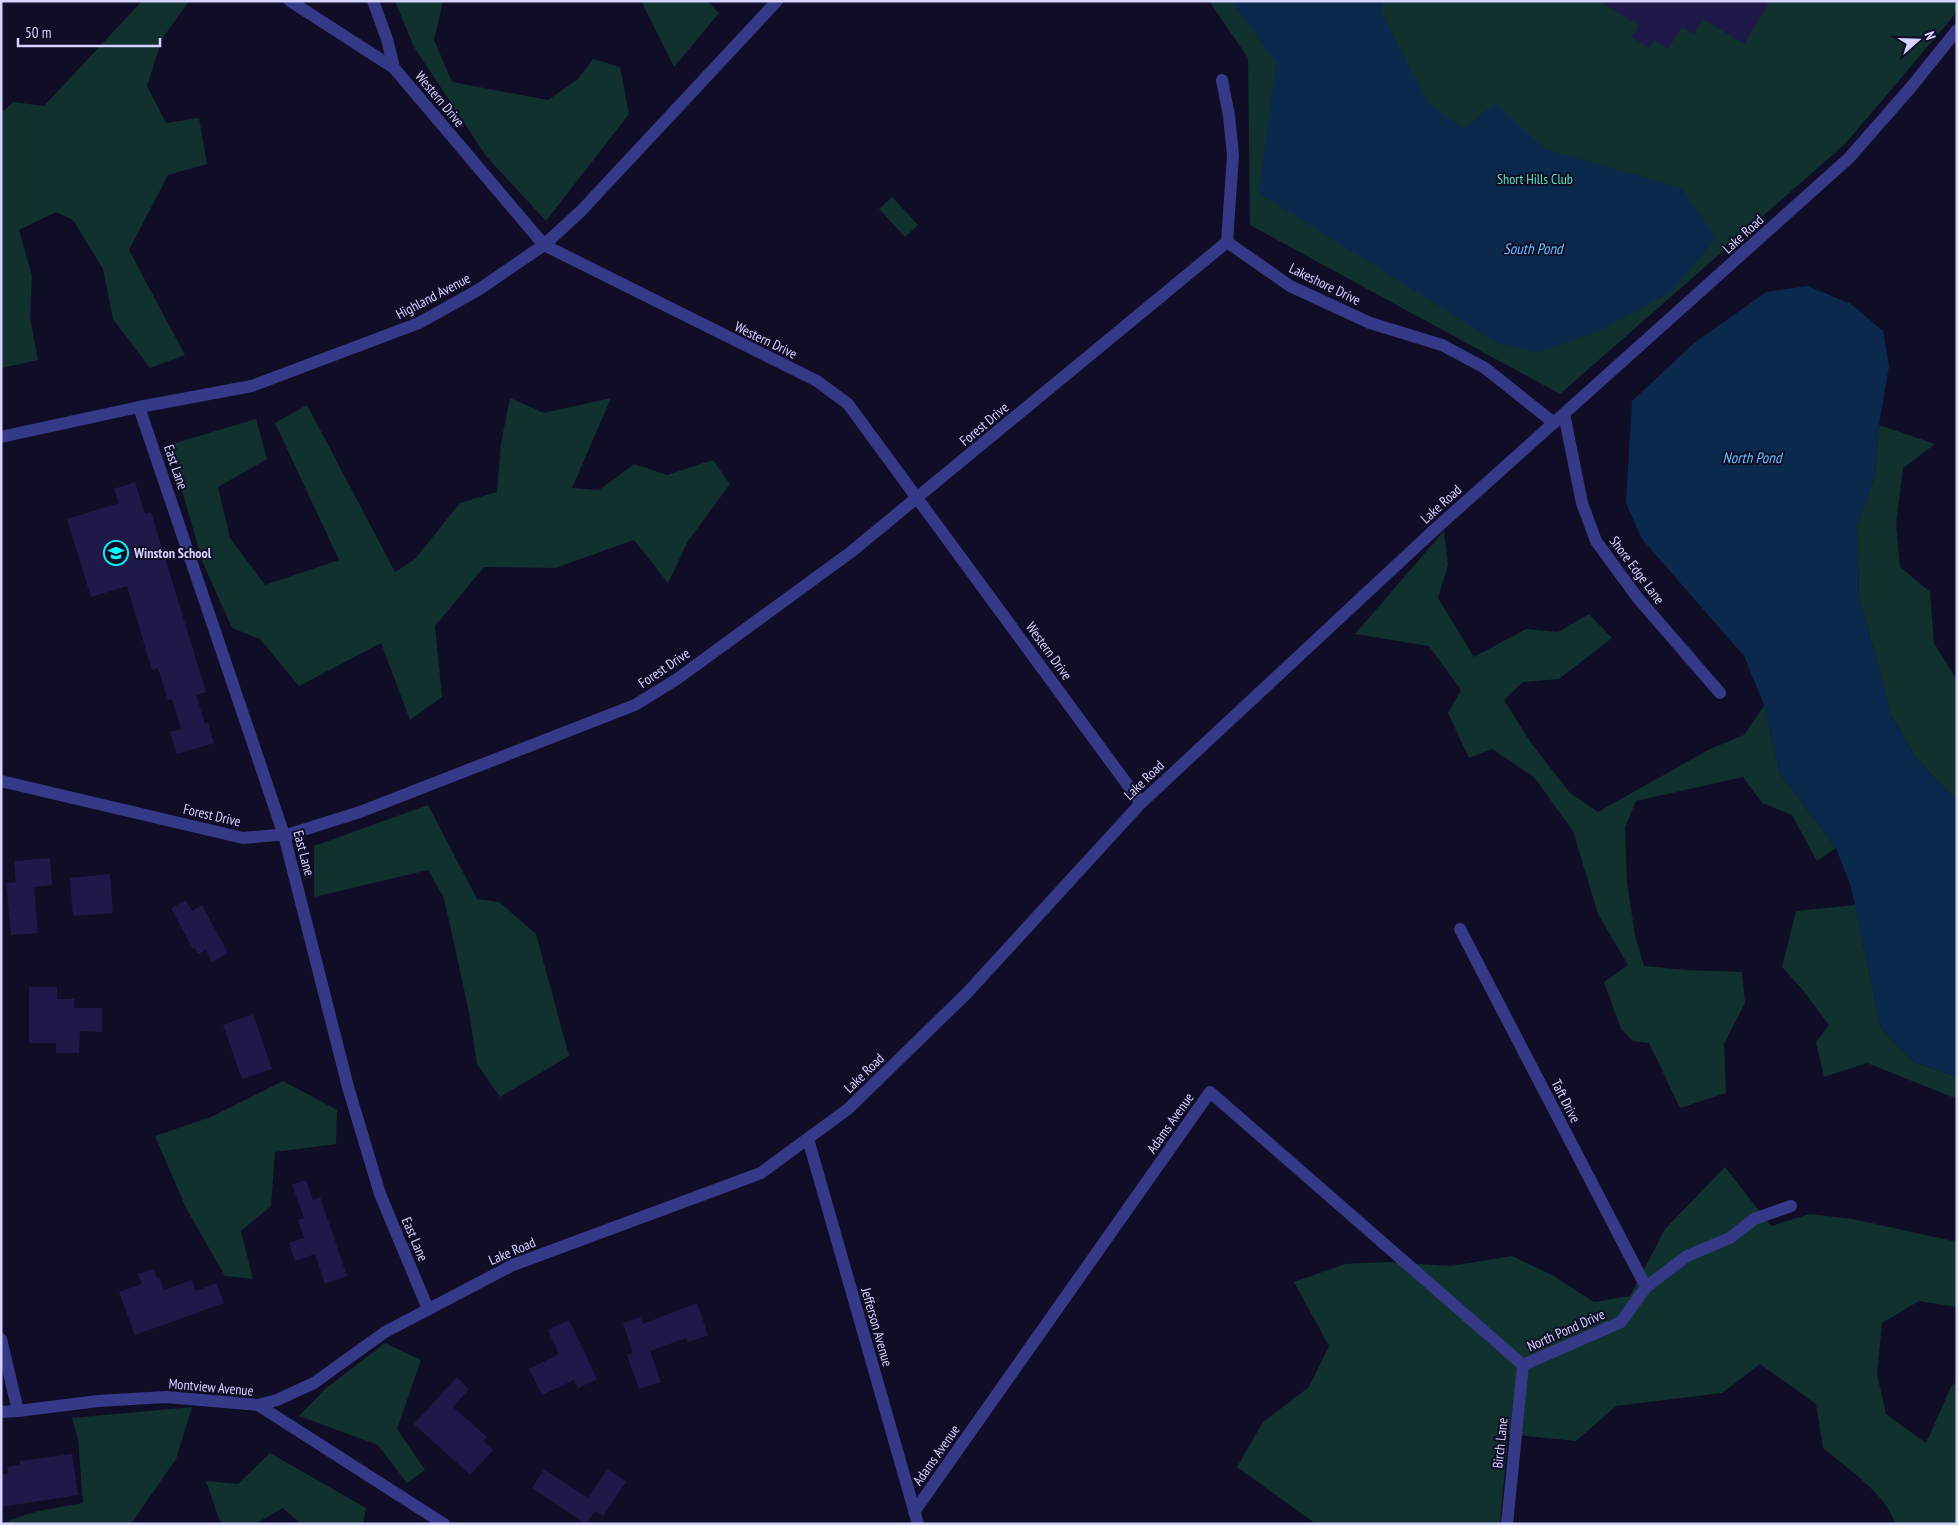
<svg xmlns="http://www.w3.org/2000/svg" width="1958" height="1525" viewBox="0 0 1958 1525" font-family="'PT Sans Narrow',sans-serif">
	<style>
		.green { fill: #10312d }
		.water { fill: #0b294d }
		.building { fill: #1f1949 }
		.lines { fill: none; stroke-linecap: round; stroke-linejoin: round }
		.street { stroke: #363988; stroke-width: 12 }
		.labels { text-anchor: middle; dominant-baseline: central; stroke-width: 4; stroke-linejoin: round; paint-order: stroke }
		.street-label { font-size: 14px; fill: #d5d3ff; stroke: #100e27 }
		.park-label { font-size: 14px; fill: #58e6b8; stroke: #100e27 }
		.poi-label { font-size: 14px; font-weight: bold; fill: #d5d3ff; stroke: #100e27; text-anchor: start }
		.water-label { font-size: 15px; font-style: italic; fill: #61c2ff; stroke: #100e27 }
	</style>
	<rect width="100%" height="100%" fill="#100e27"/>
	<path class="green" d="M 142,1 L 189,1 L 162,39 L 147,86 L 166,123 L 199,118 L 207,164 L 168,175 L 129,250 L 185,355 L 150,368 L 113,319 L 103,269 L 73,220 L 56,212 L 19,230 L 32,276 L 30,318 L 38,360 L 1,368 L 1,113 L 13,102 L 44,106 Z
		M 395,1 L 443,1 L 434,40 L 452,82 L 548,100 L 578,79 L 593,59 L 620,67 L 629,114 L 546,221 L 486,156 L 414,47 Z
		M 641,1 L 707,1 L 719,13 L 674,67 Z
		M 1209,1 L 1957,1 L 1957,12 L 1845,144 L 1560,394 L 1250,225 L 1248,58 Z
		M 892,197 L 918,225 L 905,237 L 879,209 Z
		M 510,398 L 544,413 L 611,398 L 572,488 L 599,490 L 634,464 L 667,475 L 713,460 L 730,484 L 688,541 L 668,583 L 634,540 L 555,568 L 484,567 L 435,626 L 442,697 L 410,720 L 381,643 L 299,686 L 260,639 L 232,628 L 203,563 L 169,445 L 256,419 L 267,459 L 218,487 L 230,538 L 265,585 L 339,560 L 275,423 L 307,405 L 395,572 L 415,559 L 460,503 L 497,492 L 501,443 Z
		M 1879,425 L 1935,444 L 1903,468 L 1896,525 L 1900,567 L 1930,592 L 1934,643 L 1957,680 L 1957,802 L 1916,758 L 1890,713 L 1875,654 L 1859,599 L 1857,526 L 1875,475 Z
		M 1444,531 L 1448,565 L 1438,598 L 1474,657 L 1526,629 L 1558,632 L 1589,614 L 1612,638 L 1559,679 L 1523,682 L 1504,700 L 1531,743 L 1570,793 L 1598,812 L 1710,749 L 1744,735 L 1764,706 L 1780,773 L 1836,848 L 1817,861 L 1792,815 L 1762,803 L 1743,777 L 1636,801 L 1625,827 L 1627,882 L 1635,936 L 1644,966 L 1687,970 L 1742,972 L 1745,1003 L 1724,1044 L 1726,1093 L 1680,1108 L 1649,1043 L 1633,1041 L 1621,1029 L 1604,982 L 1628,965 L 1598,914 L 1573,831 L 1534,777 L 1492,749 L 1469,758 L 1448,713 L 1461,690 L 1429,646 L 1355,634 Z
		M 428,805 L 477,899 L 499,902 L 536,934 L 569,1056 L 500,1097 L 477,1064 L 469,1012 L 444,898 L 428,870 L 314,897 L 314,846 Z
		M 1855,905 L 1881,1028 L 1914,1062 L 1957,1077 L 1957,1099 L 1867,1063 L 1824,1077 L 1816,1042 L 1829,1025 L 1802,989 L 1782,967 L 1796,911 Z
		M 283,1081 L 337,1110 L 336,1144 L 275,1152 L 271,1206 L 241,1231 L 253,1279 L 225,1276 L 186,1208 L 155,1136 L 211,1117 Z
		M 1725,1167 L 1771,1226 L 1810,1214 L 1853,1219 L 1957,1242 L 1957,1307 L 1919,1301 L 1882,1323 L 1877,1374 L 1886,1414 L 1926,1443 L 1951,1387 L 1957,1381 L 1956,1524 L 1895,1524 C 1889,1496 1844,1466 1823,1448 L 1816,1404 L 1760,1364 L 1722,1393 L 1616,1406 L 1576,1441 L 1508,1434 L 1500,1524 L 1316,1524 L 1237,1467 L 1263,1422 L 1309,1387 L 1329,1346 L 1294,1282 L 1345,1264 L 1388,1262 L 1451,1266 L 1512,1256 L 1552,1275 L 1594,1302 L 1630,1296 L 1665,1229 Z
		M 385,1343 L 421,1360 L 397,1429 L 425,1470 L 407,1483 L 378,1445 L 299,1416 L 325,1389 Z
		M 192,1407 L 176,1459 L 133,1521 L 128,1524 L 3,1524 C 26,1511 57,1508 83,1503 L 78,1439 L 72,1418 Z
		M 270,1453 L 366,1508 L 363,1524 L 301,1524 L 283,1508 L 255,1524 L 223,1524 L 219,1519 L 206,1481 L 238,1484 Z"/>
	<path class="water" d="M 1231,1 L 1382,1 L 1382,14 L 1428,103 L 1464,129 L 1495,103 L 1545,149 L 1681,188 L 1716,238 L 1669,293 L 1601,330 L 1540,352 L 1499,344 L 1259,193 L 1276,62 Z
		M 1808,286 L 1851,304 L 1883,331 L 1889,366 L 1879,425 L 1875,475 L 1857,526 L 1859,599 L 1875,654 L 1890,713 L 1916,758 L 1957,802 L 1957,1077 L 1914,1062 L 1881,1028 L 1851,887 L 1836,848 L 1780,773 L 1763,702 L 1744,656 L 1642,539 L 1626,503 L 1632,401 L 1693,344 L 1766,292 Z"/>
	<path class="building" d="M 1600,1 L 1770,1 L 1744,44 L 1703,19 L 1694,34 L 1682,27 L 1668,49 L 1654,40 L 1649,48 L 1632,37 L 1639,26 Z
		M 135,482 L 145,514 L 151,512 L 206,692 L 196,695 L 205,724 L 208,723 L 214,743 L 177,754 L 170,732 L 181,729 L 172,699 L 168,700 L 158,668 L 152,670 L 127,586 L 91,597 L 67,519 L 119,503 L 114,489 Z
		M 50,858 L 52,885 L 34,887 L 38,933 L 11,935 L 6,883 L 16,882 L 14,861 Z
		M 110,874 L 113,913 L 73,916 L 70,878 Z
		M 186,900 L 192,911 L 202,905 L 228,953 L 212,962 L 206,950 L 198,954 L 195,948 L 193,949 L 171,908 Z
		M 29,987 L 57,987 L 57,999 L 74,999 L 74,1008 L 102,1008 L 102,1032 L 80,1031 L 79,1053 L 56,1053 L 56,1043 L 29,1043 Z
		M 253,1014 L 272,1069 L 242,1079 L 223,1025 Z
		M 306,1180 L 313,1200 L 320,1197 L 347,1276 L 325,1284 L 315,1254 L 295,1261 L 289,1243 L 304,1238 L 298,1220 L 304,1218 L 292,1185 Z
		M 154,1269 L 157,1278 L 159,1277 L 164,1290 L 192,1280 L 196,1291 L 216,1283 L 224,1303 L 135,1335 L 119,1292 L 142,1284 L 138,1274 Z
		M 697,1303 L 708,1335 L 688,1342 L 686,1338 L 650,1351 L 661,1382 L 639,1389 L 627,1355 L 633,1353 L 623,1323 L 640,1317 L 643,1324 Z
		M 569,1320 L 597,1379 L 578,1388 L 574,1380 L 542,1395 L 529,1369 L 559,1354 L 548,1330 Z
		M 457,1377 L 469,1389 L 453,1407 L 487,1437 L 483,1441 L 493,1450 L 470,1475 L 414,1424 Z
		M 72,1454 L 78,1495 L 1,1507 L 1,1474 L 8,1474 L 7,1467 L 20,1465 L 20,1461 Z
		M 544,1469 L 588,1498 L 608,1469 L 626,1482 L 603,1516 L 595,1511 L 586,1524 L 532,1488 Z"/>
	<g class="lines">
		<path class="street" d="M 290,1 L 394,68 L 544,245 L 817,381 L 848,404 L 1141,803
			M 373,1 L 387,39 L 394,68
			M 1222,80 L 1229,116 L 1233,155 L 1227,242 L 1290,286 L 1370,323 L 1442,345 L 1485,368 L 1554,423
			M 139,407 L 284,835 L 348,1087 L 380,1194 L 428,1309
			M 1564,414 L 1582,503 L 1596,541 L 1637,597 L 1720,693
			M 1,437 L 139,407 L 252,386 L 419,323 L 478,290 L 544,245 L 581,211 L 777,1
			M 1,781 L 243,838 L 290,834 L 360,812 L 635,705 L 677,679 L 851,552 L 1227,242
			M 1460,929 L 1646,1287
			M 808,1139 L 918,1524
			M 1,1339 L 18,1411
			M 1523,1365 L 1621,1322 L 1646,1287 L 1687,1256 L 1730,1238 L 1754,1219 L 1791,1206
			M 258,1405 L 277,1400 L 314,1383 L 385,1332 L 513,1265 L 761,1173 L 848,1109 L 967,993 L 1141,803 L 1432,532 L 1849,158 L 1912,86 L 1957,30
			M 1,1412 L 18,1411 L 98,1401 L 166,1397 L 258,1405 L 444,1524
			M 914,1512 L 1210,1092 L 1523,1365
			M 1507,1524 L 1523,1365"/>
	</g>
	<defs>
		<symbol id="school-ring" viewBox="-11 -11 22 22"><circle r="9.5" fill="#100e27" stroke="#00f9fe" stroke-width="1.5"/><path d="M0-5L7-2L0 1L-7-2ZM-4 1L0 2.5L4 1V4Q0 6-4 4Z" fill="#00f9fe"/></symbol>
	</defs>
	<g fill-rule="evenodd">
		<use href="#school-ring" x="102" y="539" width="28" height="28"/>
	</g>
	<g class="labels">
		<g class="street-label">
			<text transform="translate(440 99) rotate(50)">Western Drive</text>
			<text transform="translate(1743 234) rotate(-42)">Lake Road</text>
			<text transform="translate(1325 284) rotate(26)">Lakeshore Drive</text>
			<text transform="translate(433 296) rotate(-28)">Highland Avenue</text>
			<text transform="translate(766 340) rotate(26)">Western Drive</text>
			<text transform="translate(984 424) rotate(-40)">Forest Drive</text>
			<text transform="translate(176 467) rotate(71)">East Lane</text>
			<text transform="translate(1441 504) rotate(-42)">Lake Road</text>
			<text transform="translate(1637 570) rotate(53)">Shore Edge Lane</text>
			<text transform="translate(1049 651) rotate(54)">Western Drive</text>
			<text transform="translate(664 668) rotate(-34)">Forest Drive</text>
			<text transform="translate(1144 780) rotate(-44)">Lake Road</text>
			<text transform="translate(212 815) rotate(13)">Forest Drive</text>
			<text transform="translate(304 853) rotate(75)">East Lane</text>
			<text transform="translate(864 1073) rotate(-44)">Lake Road</text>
			<text transform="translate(1566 1101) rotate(63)">Taft Drive</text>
			<text transform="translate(1170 1123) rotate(-55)">Adams Avenue</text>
			<text transform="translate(415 1239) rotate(67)">East Lane</text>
			<text transform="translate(512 1251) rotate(-23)">Lake Road</text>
			<text transform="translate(877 1327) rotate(74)">Jefferson Avenue</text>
			<text transform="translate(1566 1330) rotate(-24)">North Pond Drive</text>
			<text transform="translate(211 1387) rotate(5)">Montview Avenue</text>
			<text transform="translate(1500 1443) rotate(-84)">Birch Lane</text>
			<text transform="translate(936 1455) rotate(-55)">Adams Avenue</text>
		</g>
		<g class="park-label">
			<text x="1535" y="179">Short Hills Club</text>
		</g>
		<g class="poi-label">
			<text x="134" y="553">Winston School</text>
		</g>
		<g class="water-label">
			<text x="1533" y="248">South Pond</text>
			<text x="1752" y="457">North Pond</text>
		</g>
	</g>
	<rect width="1958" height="1525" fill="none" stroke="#d5d3ff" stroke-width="5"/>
	<g transform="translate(1918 40) rotate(70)" stroke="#100e27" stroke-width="4" paint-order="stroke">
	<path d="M0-4L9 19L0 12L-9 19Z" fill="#d5d3ff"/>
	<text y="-8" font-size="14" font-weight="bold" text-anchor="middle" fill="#d5d3ff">N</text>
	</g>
	<path d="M18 38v8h142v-8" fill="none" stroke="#d5d3ff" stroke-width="2.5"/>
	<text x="25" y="38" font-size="15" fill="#d5d3ff" stroke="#100e27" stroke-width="4" paint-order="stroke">50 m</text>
</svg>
